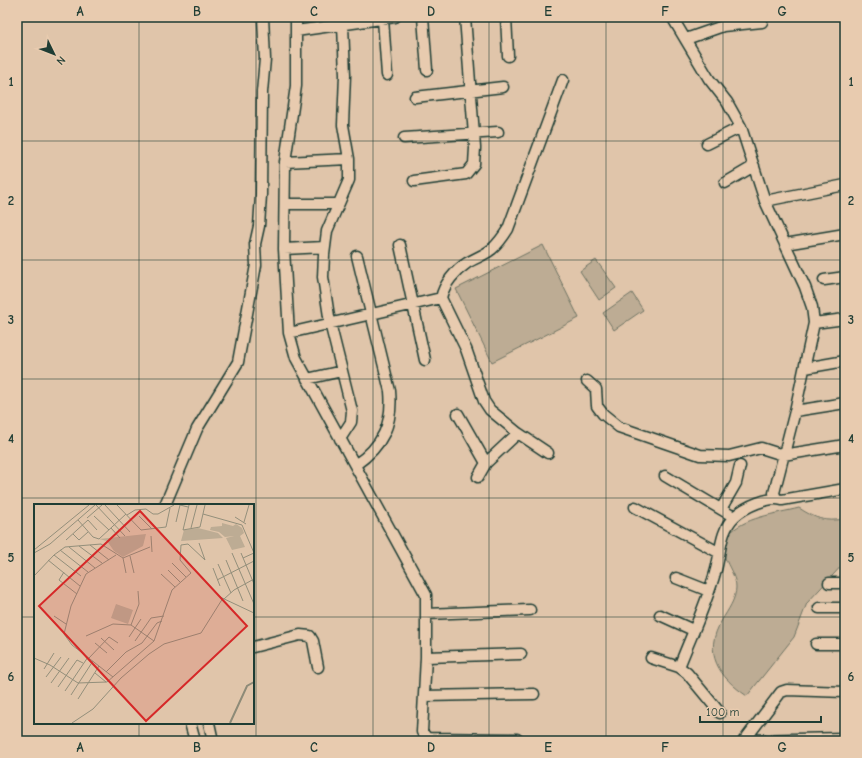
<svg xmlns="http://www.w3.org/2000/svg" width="862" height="758" viewBox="0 0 862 758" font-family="'Comic Neue',sans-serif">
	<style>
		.green { fill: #bdac94; stroke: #6e7464 }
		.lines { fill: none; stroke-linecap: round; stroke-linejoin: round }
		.minor-casing { stroke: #1f3d34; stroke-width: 13 }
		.minor { stroke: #e8cbaf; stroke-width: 10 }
		.grid { fill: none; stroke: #1f3d34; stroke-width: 1; stroke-opacity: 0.55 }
		.inset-river { fill: none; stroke: #8e8b78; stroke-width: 2 }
		.inset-road { fill: none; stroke: #938f7b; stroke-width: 1 }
		.view { fill: #d62828; fill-opacity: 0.15; stroke: #d62828; stroke-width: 2 }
		.inset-edge { fill: none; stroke: #1f3d34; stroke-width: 2 }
		.neatline { fill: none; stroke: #1f3d34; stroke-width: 1.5 }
		.grid-label { font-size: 13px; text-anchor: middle; font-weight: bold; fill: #1f3d34 }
	</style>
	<rect width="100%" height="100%" fill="#e0c5aa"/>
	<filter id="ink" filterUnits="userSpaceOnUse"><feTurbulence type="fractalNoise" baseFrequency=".025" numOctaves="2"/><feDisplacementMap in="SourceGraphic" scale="8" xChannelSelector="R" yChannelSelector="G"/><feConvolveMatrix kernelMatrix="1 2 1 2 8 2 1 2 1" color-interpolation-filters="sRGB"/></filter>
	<g filter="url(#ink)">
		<path class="green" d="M 543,245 L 579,318 L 492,362 L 456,289 Z
			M 596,260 L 616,288 L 599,300 L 580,271 Z
			M 632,293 L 643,310 L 614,330 L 603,313 Z
			M 799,508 C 816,519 825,522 845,519 L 845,562 L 807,603 L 794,637 L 747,696 C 719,677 702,653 722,620 C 728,610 736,599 736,587 C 736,570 714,553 727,536 C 743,517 776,514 799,508 Z"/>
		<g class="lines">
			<defs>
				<path id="minor" d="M 296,17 L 296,86 L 285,162 L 284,249 L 289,333 L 296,358 L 426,595 L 426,657 L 422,732 L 427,738 L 517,739 L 519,741
					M 423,17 L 427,70
					M 506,17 L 508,56
					M 672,17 L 709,79 L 727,102 L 741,127 L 765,201 L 805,287 L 812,307 L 814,323 L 795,411 L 774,493 L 776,498
					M 383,19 L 387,75
					M 296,31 L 395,17
					M 686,39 L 723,26 L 762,22
					M 415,97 L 503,87
					M 404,138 L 498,132
					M 707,144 L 741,127
					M 285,162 L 349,159
					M 414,181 L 466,174 L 474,164 L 475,148 L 465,17
					M 725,183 L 754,166
					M 765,201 L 845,185
					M 285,204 L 338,204
					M 785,244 L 845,234
					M 400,245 L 425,360
					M 284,249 L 325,247
					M 824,280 L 845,277
					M 814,323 L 845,319
					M 289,333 L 441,298
					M 805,368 L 845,361
					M 307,379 L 342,371
					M 587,381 L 596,389 L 597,406 L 603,414 L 619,427 L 700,455 L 729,456 L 761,448 L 783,455 L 845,445
					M 795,411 L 845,403
					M 458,414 L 486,463
					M 340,439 L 351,422 L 352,411 L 330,323 L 323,277 L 324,255 L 327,231 L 349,180 L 349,159 L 343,125 L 345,75 L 343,25
					M 548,453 L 518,433 L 490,410 L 484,401 L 466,349 L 441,298 C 444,284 455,271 467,263 C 475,258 485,255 492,249 C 499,243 503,237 508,229 L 563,80
					M 355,465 C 383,446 393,424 390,391 L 357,256
					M 665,476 L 734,517
					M 478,477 L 486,463 L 518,433
					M 165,505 L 197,429 L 238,362 L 256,265 L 255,244 L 259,226 L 261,195 L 262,92 L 265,59 L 263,17
					M 635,507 L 718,552
					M 721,509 L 736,483 L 740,466
					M 676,578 L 709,591
					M 829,583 L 845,583
					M 819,608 L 845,608
					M 426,614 L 530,610
					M 660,615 L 693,630
					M 816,644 L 845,644
					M 253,647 L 300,635 L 310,636 L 313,641 L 318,667
					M 426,657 L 521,654
					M 651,658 L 679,667 L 687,673 L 720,713
					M 679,667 C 691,636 706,605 715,573 C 721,555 719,531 735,516 C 745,507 768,496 782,500 L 845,489
					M 425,696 L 534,694
					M 190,723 L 195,741
					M 209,723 L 213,741
					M 744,740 L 844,738
					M 744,741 L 781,692 L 787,690 L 845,692"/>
			</defs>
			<use href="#minor" class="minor-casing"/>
			<use href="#minor" class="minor"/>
		</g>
	</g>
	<path class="grid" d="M 139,17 L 139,505M 256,17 L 256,741M 373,17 L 373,741M 489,17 L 489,741M 606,17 L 606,741M 723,17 L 723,741M 17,141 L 845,141M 17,260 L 845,260M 17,379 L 845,379M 17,498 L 845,498M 17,617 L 35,617M 253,617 L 845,617M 139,723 L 139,741"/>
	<g transform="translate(34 504)">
		<rect width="220" height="220" fill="#e0c5aa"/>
		<path d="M 188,19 L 199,22 L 202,20 L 208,24 L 210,29 L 206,32 L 211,43 L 198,46 L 192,34 L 200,32 L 191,33 L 185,28 L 176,26 L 177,23 L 188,22 ZM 164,24 L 184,29 L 189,34 L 147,37 L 150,26 ZM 112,30 L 109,42 L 89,53 L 80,47 L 73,37 L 65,35 ZM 82,100 L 99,106 L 94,120 L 77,114 Z" fill="#bdac94"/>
		<path class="inset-river" d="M 196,219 L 213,182 L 220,178"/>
		<path class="inset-road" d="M 62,1 L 91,32M 71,1 L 96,28M 83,1 L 107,26 L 132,23 L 136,4M 155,1 L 149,26 L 166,23 L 171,1M 169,10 L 208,21 L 220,49 L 209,54M 93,11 L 101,6 L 112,5 L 119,10 L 124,10 L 140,1M 60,12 L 75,26M 105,12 L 118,25M 201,13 L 212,20M 53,14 L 68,1M 44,16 L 59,33 L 65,35 L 92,10M 54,16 L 63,26M 142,18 L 146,1 L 154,3M 210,18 L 215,1M 77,24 L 86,34M 157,24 L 163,1M 39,30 L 45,36 L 54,28M 117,32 L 118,48M 32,36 L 54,16M 56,41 L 75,56M 45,42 L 68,59M 35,43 L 61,64M 0,46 L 55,1M 26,46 L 54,68M 0,49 L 16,40 L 61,1M 198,49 L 220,100M 207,49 L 220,80M 20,51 L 47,72M 96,52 L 100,69M 89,54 L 92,69M 14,56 L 46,82M 192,56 L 209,97M 138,59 L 152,73M 184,60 L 197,89M 179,64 L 186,82M 134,66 L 146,78M 30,68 L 25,76 L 43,90M 127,70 L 141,83M 0,72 L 20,51 L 31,43 L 67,40 L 89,54 L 116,43M 183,76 L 220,57M 186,93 L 220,109M 190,95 L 200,86 L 220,75M 20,112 L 32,120M 97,121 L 105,100 L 104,87M 52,132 L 79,120 L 97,121 L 120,137M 95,133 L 107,115M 67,134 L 80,146M 101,137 L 117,114 L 130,112M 61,139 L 73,149M 0,154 L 16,161 L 44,179 L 73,178 L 120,137 L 138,86 L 157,69 L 146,56 L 147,41 L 154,40 L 171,56 L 165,39M 55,154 L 75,133 L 84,139M 10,165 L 20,149M 72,168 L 92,148 L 108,139 L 123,119 L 128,117M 61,169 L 72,178M 12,173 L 27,153M 79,173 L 38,141 L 30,130 L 37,102 L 52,70 L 82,51M 17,179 L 35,154M 24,183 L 43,156 L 49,159M 31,187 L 54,153M 37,191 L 59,157M 44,195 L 65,162M 38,219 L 59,205 L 87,174 L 115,150 L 130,140 L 167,129 L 189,94"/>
		<path class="view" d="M 106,7 L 213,122 L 112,217 L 5,102 Z"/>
		<rect width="220" height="220" class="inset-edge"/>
	</g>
	<rect width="862" height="758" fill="none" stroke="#e8cbaf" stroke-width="44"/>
	<g transform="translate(54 54) rotate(133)" stroke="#e8cbaf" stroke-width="3" paint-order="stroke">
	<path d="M0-3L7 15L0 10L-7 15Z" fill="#1f3d34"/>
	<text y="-6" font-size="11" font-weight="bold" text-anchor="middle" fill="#1f3d34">N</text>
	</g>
	<path d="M700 716v6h121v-6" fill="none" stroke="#1f3d34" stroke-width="2"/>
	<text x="706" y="716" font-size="12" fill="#1f3d34" stroke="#e8cbaf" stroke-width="3" paint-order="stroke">100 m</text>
	<rect x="22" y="22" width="818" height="714" class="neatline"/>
	<g class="grid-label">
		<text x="80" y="16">A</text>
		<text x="197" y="16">B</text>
		<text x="314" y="16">C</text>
		<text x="431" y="16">D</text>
		<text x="548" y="16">E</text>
		<text x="665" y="16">F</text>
		<text x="782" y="16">G</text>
		<text x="11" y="86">1</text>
		<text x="851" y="86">1</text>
		<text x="11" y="205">2</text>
		<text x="851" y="205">2</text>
		<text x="11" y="324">3</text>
		<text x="851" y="324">3</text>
		<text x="11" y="443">4</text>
		<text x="851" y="443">4</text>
		<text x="11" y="562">5</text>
		<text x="851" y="562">5</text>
		<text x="11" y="681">6</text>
		<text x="851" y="681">6</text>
		<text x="80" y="752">A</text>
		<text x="197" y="752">B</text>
		<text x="314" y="752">C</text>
		<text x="431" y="752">D</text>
		<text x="548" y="752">E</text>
		<text x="665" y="752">F</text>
		<text x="782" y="752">G</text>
	</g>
</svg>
